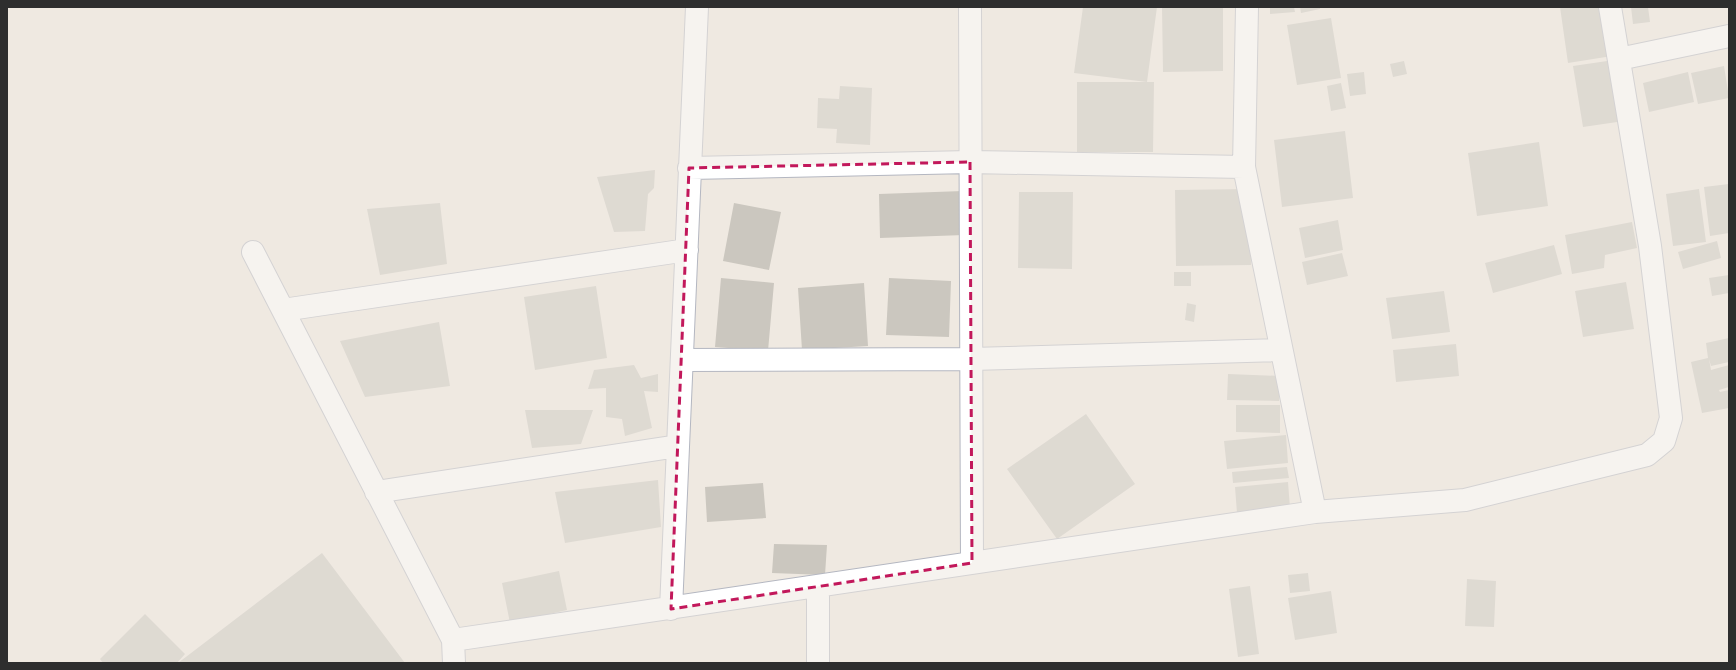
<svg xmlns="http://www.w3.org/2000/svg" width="1736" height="670" viewBox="0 0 1736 670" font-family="'DejaVu Sans',sans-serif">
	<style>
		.building { fill: #cbc7bf }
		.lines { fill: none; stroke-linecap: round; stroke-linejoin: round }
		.street-casing { stroke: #b4b7c1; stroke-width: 24 }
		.street { stroke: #fff; stroke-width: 22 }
		.marked { fill: none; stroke: #c2185b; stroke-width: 3; stroke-dasharray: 8 5; stroke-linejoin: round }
	</style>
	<rect width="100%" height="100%" fill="#efe9e1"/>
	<path class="building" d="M 1083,7 L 1157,7 L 1147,82 L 1074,73 Z
		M 1162,7 L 1223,7 L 1223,71 L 1163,72 Z
		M 1270,7 L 1294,7 L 1295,12 L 1270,14 Z
		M 1300,7 L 1320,7 L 1320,9 L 1301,13 Z
		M 1560,7 L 1605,7 L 1612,56 L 1568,63 Z
		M 1631,7 L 1648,7 L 1650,22 L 1633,24 Z
		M 1331,18 L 1341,78 L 1297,85 L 1287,25 Z
		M 1614,60 L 1624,121 L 1583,127 L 1573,66 Z
		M 1404,61 L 1407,74 L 1393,77 L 1390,64 Z
		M 1724,66 L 1729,98 L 1698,104 L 1691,73 Z
		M 1364,72 L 1366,94 L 1350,96 L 1347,74 Z
		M 1688,72 L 1694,102 L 1649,112 L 1643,83 Z
		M 1077,82 L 1154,82 L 1153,152 L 1077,152 Z
		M 1341,83 L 1346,108 L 1331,111 L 1327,86 Z
		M 840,86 L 872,88 L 870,145 L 836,143 L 837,129 L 817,128 L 818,98 L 839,99 Z
		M 1345,131 L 1353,198 L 1282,207 L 1274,140 Z
		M 1539,142 L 1548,206 L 1477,216 L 1468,153 Z
		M 655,170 L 654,188 L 648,194 L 645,231 L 614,232 L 597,177 Z
		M 1729,184 L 1729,233 L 1710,236 L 1704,187 Z
		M 1249,189 L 1251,265 L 1176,266 L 1175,190 Z
		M 1699,189 L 1706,242 L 1673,246 L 1666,194 Z
		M 963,191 L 964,235 L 880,238 L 879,194 Z
		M 1019,192 L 1073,192 L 1072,269 L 1018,268 Z
		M 440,203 L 447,264 L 380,275 L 367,209 Z
		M 734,203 L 781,212 L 769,270 L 723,261 Z
		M 1338,220 L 1343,250 L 1305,258 L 1299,228 Z
		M 1632,222 L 1637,248 L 1605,255 L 1604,268 L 1572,274 L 1565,235 Z
		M 1717,241 L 1721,258 L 1683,269 L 1678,252 Z
		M 1554,245 L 1562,274 L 1493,293 L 1485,263 Z
		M 1342,253 L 1348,276 L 1307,285 L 1302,262 Z
		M 1174,272 L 1191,272 L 1191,286 L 1174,286 Z
		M 1729,275 L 1729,293 L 1712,296 L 1709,278 Z
		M 721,278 L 774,283 L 768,351 L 715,347 Z
		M 889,278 L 951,281 L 949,337 L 886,335 Z
		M 1626,282 L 1634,329 L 1583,337 L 1575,291 Z
		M 864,283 L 868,346 L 802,350 L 798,288 Z
		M 596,286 L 607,358 L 535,370 L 524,297 Z
		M 1444,291 L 1450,332 L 1392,339 L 1386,298 Z
		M 1187,303 L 1196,305 L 1194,322 L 1185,320 Z
		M 439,322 L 450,386 L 365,397 L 340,341 Z
		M 1729,338 L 1729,362 L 1711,366 L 1709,359 L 1711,370 L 1729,365 L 1729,387 L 1719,390 L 1720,392 L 1729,390 L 1729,408 L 1702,413 L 1691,362 L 1708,358 L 1706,343 Z
		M 1456,344 L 1459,376 L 1396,382 L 1393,350 Z
		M 634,365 L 641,378 L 658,374 L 658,392 L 644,391 L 652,428 L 625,436 L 622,419 L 606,417 L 606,388 L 588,389 L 594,370 Z
		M 1228,374 L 1280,376 L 1279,401 L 1227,400 Z
		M 1236,405 L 1280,405 L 1280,433 L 1236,432 Z
		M 525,410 L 593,410 L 581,444 L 532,448 Z
		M 1086,414 L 1135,484 L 1057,539 L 1007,469 Z
		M 1286,435 L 1288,463 L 1227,469 L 1224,441 Z
		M 1287,467 L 1289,478 L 1233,483 L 1232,472 Z
		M 658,480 L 661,527 L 565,543 L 555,492 Z
		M 1288,482 L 1290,508 L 1237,513 L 1235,487 Z
		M 763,483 L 766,518 L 707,522 L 705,487 Z
		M 774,544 L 827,545 L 825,575 L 772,573 Z
		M 322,553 L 405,663 L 178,663 Z
		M 559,571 L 567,610 L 510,623 L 502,583 Z
		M 1308,573 L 1310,591 L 1290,593 L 1288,575 Z
		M 1467,579 L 1496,581 L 1494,627 L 1465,626 Z
		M 1250,586 L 1259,654 L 1238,657 L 1229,589 Z
		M 1331,591 L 1337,633 L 1295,640 L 1288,598 Z
		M 145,614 L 185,654 L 177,663 L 103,663 L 100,659 Z"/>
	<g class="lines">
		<defs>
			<path id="street" d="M 970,7 L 972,563
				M 1247,7 L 1244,167 L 1315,512
				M 1619,59 L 1729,36
				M 689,168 L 970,162 L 1244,167
				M 253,252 L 453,640 L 454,663
				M 283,310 L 687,250
				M 682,360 L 971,359 L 1281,350
				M 376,492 L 678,446
				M 671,609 L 697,7
				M 453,640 L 1315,512 L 1465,500 L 1647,455 L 1664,441 L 1671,418 L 1650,246 L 1610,7
				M 818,663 L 818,586"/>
		</defs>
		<use href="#street" class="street-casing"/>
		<use href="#street" class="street"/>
	</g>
	<path d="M0 0H1736V670H0ZM 970,162 L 972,563 L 671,609 L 689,168 Z" fill="#efe9e1" fill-opacity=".55" fill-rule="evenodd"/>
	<path class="marked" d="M 970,162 L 972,563 L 671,609 L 689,168 Z"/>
	<rect width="1736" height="670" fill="none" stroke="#2e2e2e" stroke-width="16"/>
</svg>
